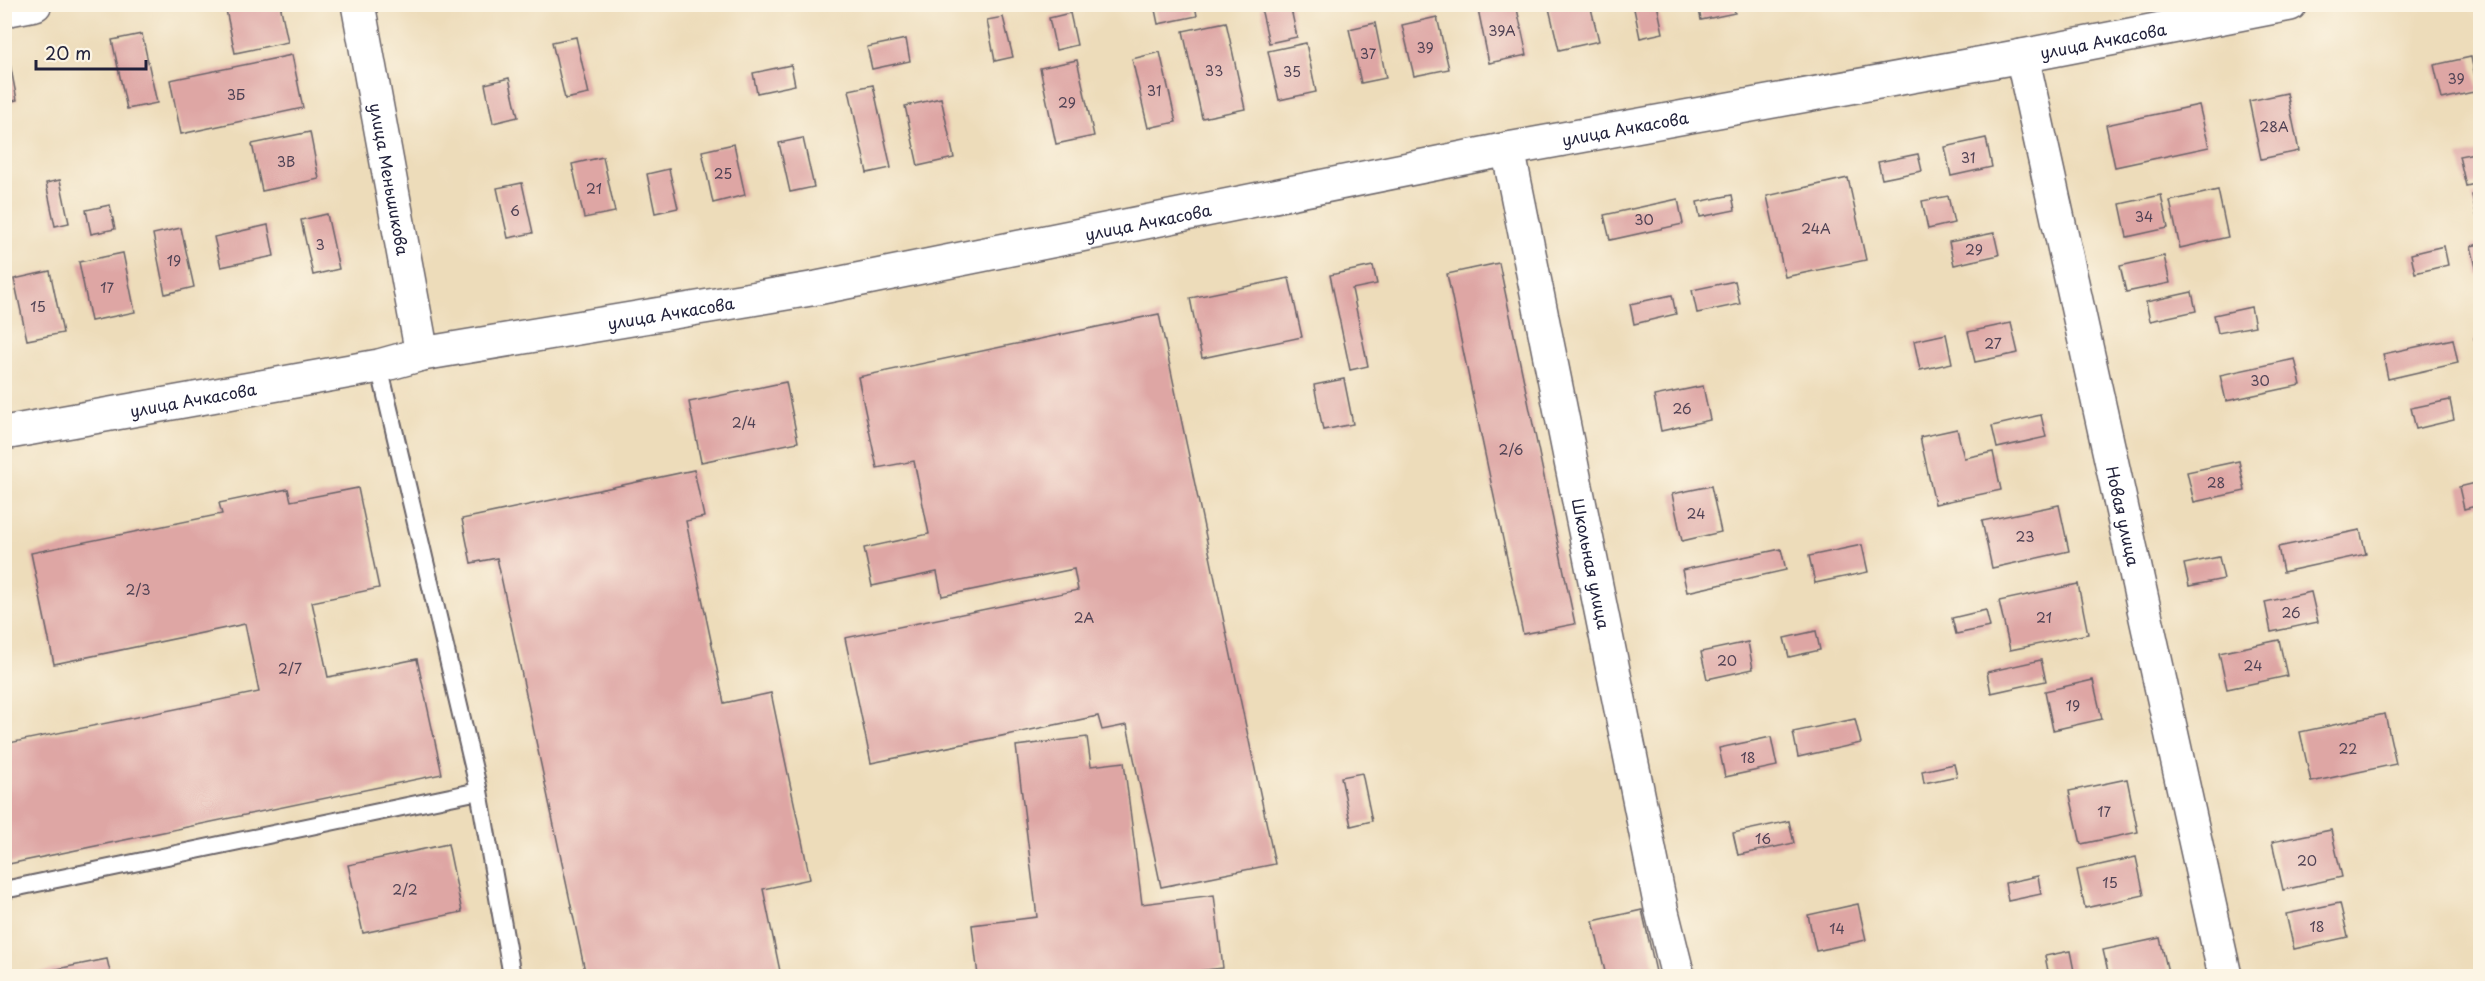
<svg xmlns="http://www.w3.org/2000/svg" width="2485" height="981" viewBox="0 0 2485 981" font-family="'Playpen Sans',sans-serif">
	<style>
		.building { fill: #dea6a4 }
		.lines { fill: none; stroke-linecap: round; stroke-linejoin: round }
		.service-casing { stroke: #696367; stroke-width: 20 }
		.minor-casing { stroke: #696367; stroke-width: 36 }
		.tertiary-casing { stroke: #696367; stroke-width: 36 }
		.service { stroke: #fff; stroke-width: 16 }
		.minor { stroke: #fff; stroke-width: 33 }
		.tertiary { stroke: #fff; stroke-width: 33 }
		.labels { text-anchor: middle; dominant-baseline: central; stroke-width: 4.5; stroke-linejoin: round; paint-order: stroke }
		.number-label { font-size: 14px; fill: #514355 }
		.street-label { font-size: 16px; fill: #22223b; stroke: #fcf5e5 }
	</style>
	<rect width="100%" height="100%" fill="#fcf5e5"/>
	<filter id="ink" filterUnits="userSpaceOnUse"><feTurbulence type="fractalNoise" baseFrequency=".0167" numOctaves="2"/><feDisplacementMap in="SourceGraphic" scale="12" xChannelSelector="R" yChannelSelector="G"/><feConvolveMatrix kernelMatrix="1 2 1 2 8 2 1 2 1" color-interpolation-filters="sRGB"/></filter>
	<filter id="wash" filterUnits="userSpaceOnUse"><feTurbulence type="fractalNoise" baseFrequency=".008" numOctaves="4" result="noise"/><feDisplacementMap in="SourceGraphic" scale="24" xChannelSelector="R" yChannelSelector="G"/><feGaussianBlur stdDeviation="1.35" result="paint"/><feColorMatrix in="noise" values="0 0 0 0 0 0 0 0 0 0 0 0 0 0 0 0 0 1.4 0 .05"/><feComposite in="paint" operator="in"/></filter>
	<g filter="url(#wash)">
		<rect width="100%" height="100%" fill="#eddcba"/>
		<g id="blocks">
			<path class="building" d="M 253,4 L 280,4 L 288,42 L 235,53 L 226,10 Z
				M 1278,4 L 1290,4 L 1297,37 L 1269,43 L 1261,8 Z
				M 1477,4 L 1516,4 L 1527,55 L 1489,63 Z
				M 1548,4 L 1590,4 L 1599,41 L 1559,50 Z
				M 1633,4 L 1657,4 L 1663,33 L 1640,38 Z
				M 1698,4 L 1733,4 L 1735,13 L 1701,20 Z
				M 1154,5 L 1195,5 L 1197,16 L 1158,24 Z
				M 1070,13 L 1077,45 L 1056,50 L 1049,18 Z
				M 1003,17 L 1013,57 L 995,61 L 987,20 Z
				M 1437,17 L 1449,69 L 1414,76 L 1402,25 Z
				M 1226,22 L 1245,109 L 1202,118 L 1183,31 Z
				M 1375,23 L 1386,78 L 1361,83 L 1349,29 Z
				M 142,34 L 157,103 L 127,109 L 112,40 Z
				M 576,37 L 589,94 L 565,99 L 552,42 Z
				M 906,39 L 910,61 L 872,69 L 867,47 Z
				M 1306,43 L 1316,92 L 1279,100 L 1268,51 Z
				M 1160,52 L 1176,122 L 1148,128 L 1132,59 Z
				M 8,53 L 17,100 L 4,103 L 4,54 Z
				M 292,55 L 303,108 L 181,134 L 170,80 Z
				M 2471,57 L 2478,91 L 2442,99 L 2434,65 Z
				M 1077,60 L 1094,136 L 1056,144 L 1040,68 Z
				M 791,65 L 795,85 L 757,93 L 753,73 Z
				M 509,78 L 518,117 L 493,123 L 485,84 Z
				M 873,85 L 891,168 L 867,173 L 849,90 Z
				M 2287,93 L 2299,151 L 2261,159 L 2249,101 Z
				M 941,98 L 954,158 L 918,166 L 905,106 Z
				M 2199,105 L 2209,147 L 2115,167 L 2106,125 Z
				M 310,132 L 319,179 L 262,191 L 252,144 Z
				M 803,138 L 814,187 L 790,192 L 779,143 Z
				M 1986,138 L 1992,167 L 1951,176 L 1945,147 Z
				M 734,144 L 745,195 L 713,203 L 702,151 Z
				M 2480,152 L 2480,183 L 2466,186 L 2459,156 Z
				M 1918,154 L 1922,171 L 1882,179 L 1878,162 Z
				M 603,157 L 615,212 L 584,218 L 572,164 Z
				M 669,169 L 678,208 L 655,213 L 647,174 Z
				M 1848,178 L 1866,260 L 1785,277 L 1767,196 Z
				M 60,180 L 69,223 L 55,226 L 46,183 Z
				M 522,183 L 533,233 L 508,238 L 497,188 Z
				M 2218,190 L 2228,237 L 2180,248 L 2170,201 Z
				M 2480,193 L 2480,218 L 2477,218 L 2472,195 Z
				M 1732,195 L 1735,210 L 1700,217 L 1697,202 Z
				M 2161,195 L 2168,228 L 2127,237 L 2120,204 Z
				M 1948,196 L 1954,223 L 1928,229 L 1922,201 Z
				M 1678,199 L 1683,224 L 1610,240 L 1604,215 Z
				M 110,205 L 115,229 L 91,234 L 86,210 Z
				M 327,214 L 339,269 L 313,275 L 301,220 Z
				M 268,225 L 274,256 L 221,267 L 214,237 Z
				M 181,228 L 194,287 L 165,294 L 153,234 Z
				M 1994,233 L 1999,255 L 1954,265 L 1949,242 Z
				M 2480,244 L 2480,275 L 2478,276 L 2471,246 Z
				M 2444,246 L 2448,265 L 2415,273 L 2411,254 Z
				M 123,253 L 135,312 L 91,321 L 79,262 Z
				M 2164,256 L 2170,283 L 2126,292 L 2120,266 Z
				M 1499,263 L 1575,624 L 1523,634 L 1447,274 Z
				M 1373,266 L 1377,284 L 1352,289 L 1368,366 L 1350,370 L 1330,275 Z
				M 50,271 L 63,333 L 27,340 L 14,279 Z
				M 1289,278 L 1302,337 L 1202,358 L 1190,298 Z
				M 1735,281 L 1740,304 L 1697,313 L 1692,290 Z
				M 2192,292 L 2196,311 L 2150,321 L 2146,302 Z
				M 1672,295 L 1676,314 L 1634,324 L 1630,304 Z
				M 2251,307 L 2255,326 L 2218,333 L 2214,315 Z
				M 1159,314 L 1275,864 L 1161,887 L 1127,725 L 1102,730 L 1098,716 L 871,763 L 845,638 L 1078,590 L 1074,569 L 942,596 L 937,572 L 872,586 L 864,548 L 929,534 L 914,461 L 877,468 L 858,377 Z
				M 2011,323 L 2018,353 L 1975,362 L 1968,332 Z
				M 1946,334 L 1952,363 L 1920,370 L 1914,341 Z
				M 2480,336 L 2480,366 L 2474,338 Z
				M 2453,339 L 2458,363 L 2388,379 L 2383,354 Z
				M 2295,359 L 2301,385 L 2226,401 L 2220,375 Z
				M 1344,379 L 1353,424 L 1323,430 L 1314,385 Z
				M 786,382 L 798,442 L 701,462 L 689,402 Z
				M 1703,386 L 1710,420 L 1661,431 L 1654,396 Z
				M 2450,400 L 2454,420 L 2416,429 L 2411,408 Z
				M 2041,415 L 2046,437 L 1997,448 L 1992,426 Z
				M 1957,429 L 1964,458 L 1993,452 L 2001,490 L 1935,504 L 1920,437 Z
				M 2239,461 L 2245,491 L 2194,502 L 2187,472 Z
				M 694,470 L 704,517 L 686,521 L 724,703 L 771,693 L 810,879 L 763,889 L 781,976 L 586,976 L 497,558 L 471,563 L 462,519 Z
				M 2480,482 L 2480,505 L 2464,509 L 2459,487 Z
				M 1711,486 L 1721,532 L 1682,541 L 1672,494 Z
				M 358,488 L 379,588 L 312,602 L 328,677 L 417,659 L 442,774 L 4,865 L 4,744 L 259,692 L 245,624 L 54,664 L 31,553 L 222,514 L 219,503 L 288,489 L 291,501 Z
				M 2059,505 L 2069,551 L 1992,568 L 1982,521 Z
				M 2360,530 L 2366,554 L 2283,572 L 2278,547 Z
				M 1862,545 L 1868,572 L 1815,583 L 1809,556 Z
				M 1781,549 L 1786,570 L 1687,592 L 1682,570 Z
				M 2219,557 L 2224,579 L 2189,586 L 2184,564 Z
				M 2078,584 L 2088,634 L 2010,650 L 1999,601 Z
				M 4,590 L 10,610 L 4,611 Z
				M 2311,592 L 2318,622 L 2271,632 L 2265,602 Z
				M 1986,610 L 1990,627 L 1956,634 L 1952,618 Z
				M 1816,631 L 1820,650 L 1789,657 L 1784,638 Z
				M 2279,640 L 2287,676 L 2227,689 L 2219,653 Z
				M 1748,642 L 1753,669 L 1707,679 L 1701,652 Z
				M 2041,660 L 2046,681 L 1991,693 L 1987,672 Z
				M 2093,680 L 2102,719 L 2053,730 L 2045,691 Z
				M 2385,714 L 2396,764 L 2311,782 L 2300,732 Z
				M 1855,719 L 1861,743 L 1798,757 L 1793,732 Z
				M 1087,737 L 1091,766 L 1124,762 L 1142,904 L 1214,895 L 1223,968 L 1153,976 L 978,976 L 972,925 L 1037,917 L 1016,746 Z
				M 1771,737 L 1777,766 L 1725,777 L 1719,748 Z
				M 1954,764 L 1957,776 L 1924,783 L 1922,771 Z
				M 1362,773 L 1372,821 L 1351,826 L 1341,777 Z
				M 2127,779 L 2138,832 L 2081,844 L 2069,791 Z
				M 1789,821 L 1794,843 L 1738,855 L 1733,833 Z
				M 2331,830 L 2342,877 L 2283,890 L 2272,842 Z
				M 448,844 L 462,912 L 363,933 L 348,865 Z
				M 2136,857 L 2144,895 L 2085,908 L 2077,870 Z
				M 2038,876 L 2041,894 L 2008,901 L 2005,883 Z
				M 2340,903 L 2348,937 L 2294,949 L 2286,914 Z
				M 1858,904 L 1866,940 L 1816,951 L 1808,915 Z
				M 1642,910 L 1657,976 L 1606,976 L 1593,921 Z
				M 2160,938 L 2168,972 L 2146,976 L 2109,976 L 2103,950 Z
				M 2070,951 L 2075,976 L 2049,976 L 2045,956 Z
				M 107,959 L 111,976 L 27,976 L 27,975 Z"/>
		</g>
	</g>
	<g filter="url(#ink)">
		<use href="#blocks" fill-opacity="0" stroke="#696367" stroke-width="1.5"/>
		<g class="lines">
			<defs>
				<path id="service" d="M 379,366 L 479,791 L 512,976
					M 4,890 L 479,791"/>
				<g id="minor">
					<path d="M 4,10 L 35,4"/>
					<path id="s1" d="M 2022,56 L 2225,976"/>
					<path id="s2" d="M 1508,149 L 1661,908 L 1678,976"/>
					<path id="s3" d="M 4,433 L 379,366 L 422,354"/>
				</g>
				<g id="tertiary">
					<path id="s4" d="M 358,4 L 422,354 L 817,288 L 1508,149 L 2022,56 L 2290,4"/>
				</g>
			</defs>
			<use href="#service" class="service-casing"/>
			<use href="#minor" class="minor-casing"/>
			<use href="#tertiary" class="tertiary-casing"/>
			<use href="#service" class="service"/>
			<use href="#minor" class="minor"/>
			<use href="#tertiary" class="tertiary"/>
		</g>
	</g>
	<g class="labels">
		<g class="number-label">
			<text x="1502" y="30">39А</text>
			<text x="1425" y="47">39</text>
			<text x="1368" y="53">37</text>
			<text x="1214" y="70">33</text>
			<text x="1292" y="71">35</text>
			<text x="2456" y="78">39</text>
			<text x="1154" y="90">31</text>
			<text x="236" y="94">3Б</text>
			<text x="1067" y="102">29</text>
			<text x="2274" y="126">28А</text>
			<text x="1968" y="157">31</text>
			<text x="286" y="161">3В</text>
			<text x="723" y="173">25</text>
			<text x="594" y="188">21</text>
			<text x="515" y="210">6</text>
			<text x="2144" y="216">34</text>
			<text x="1644" y="219">30</text>
			<text x="1816" y="228">24А</text>
			<text x="320" y="244">3</text>
			<text x="1974" y="249">29</text>
			<text x="174" y="260">19</text>
			<text x="107" y="287">17</text>
			<text x="38" y="306">15</text>
			<text x="1993" y="343">27</text>
			<text x="2260" y="380">30</text>
			<text x="1682" y="408">26</text>
			<text x="744" y="422">2/4</text>
			<text x="1511" y="449">2/6</text>
			<text x="2216" y="482">28</text>
			<text x="1696" y="513">24</text>
			<text x="2025" y="536">23</text>
			<text x="138" y="589">2/3</text>
			<text x="2291" y="612">26</text>
			<text x="1084" y="617">2А</text>
			<text x="2044" y="617">21</text>
			<text x="1727" y="660">20</text>
			<text x="2253" y="665">24</text>
			<text x="290" y="668">2/7</text>
			<text x="2073" y="705">19</text>
			<text x="2348" y="748">22</text>
			<text x="1748" y="757">18</text>
			<text x="2104" y="811">17</text>
			<text x="1763" y="838">16</text>
			<text x="2307" y="860">20</text>
			<text x="2110" y="882">15</text>
			<text x="405" y="889">2/2</text>
			<text x="2317" y="926">18</text>
			<text x="1837" y="928">14</text>
		</g>
		<g class="street-label">
			<text stroke="none"><textPath href="#s4" startOffset="2066">улица Ачкасова</textPath></text>
			<text stroke="none"><textPath href="#s4" startOffset="1580">улица Ачкасова</textPath></text>
			<text stroke="none"><textPath href="#s4" startOffset="178">улица Меньшикова</textPath></text>
			<text stroke="none"><textPath href="#s4" startOffset="1094">улица Ачкасова</textPath></text>
			<text stroke="none"><textPath href="#s4" startOffset="608">улица Ачкасова</textPath></text>
			<text stroke="none"><textPath href="#s3" startOffset="192">улица Ачкасова</textPath></text>
			<text stroke="none"><textPath href="#s1" startOffset="471">Новая улица</textPath></text>
			<text stroke="none"><textPath href="#s2" startOffset="423">Школьная улица</textPath></text>
		</g>
	</g>
	<rect width="2485" height="981" fill="none" stroke="#fcf5e5" stroke-width="24"/>
	<path d="M36 60v9h110v-9" fill="none" stroke="#22223b" stroke-width="3"/>
	<text x="45" y="60" font-size="18" fill="#22223b" stroke="#fcf5e5" stroke-width="4.5" paint-order="stroke">20 m</text>
</svg>
